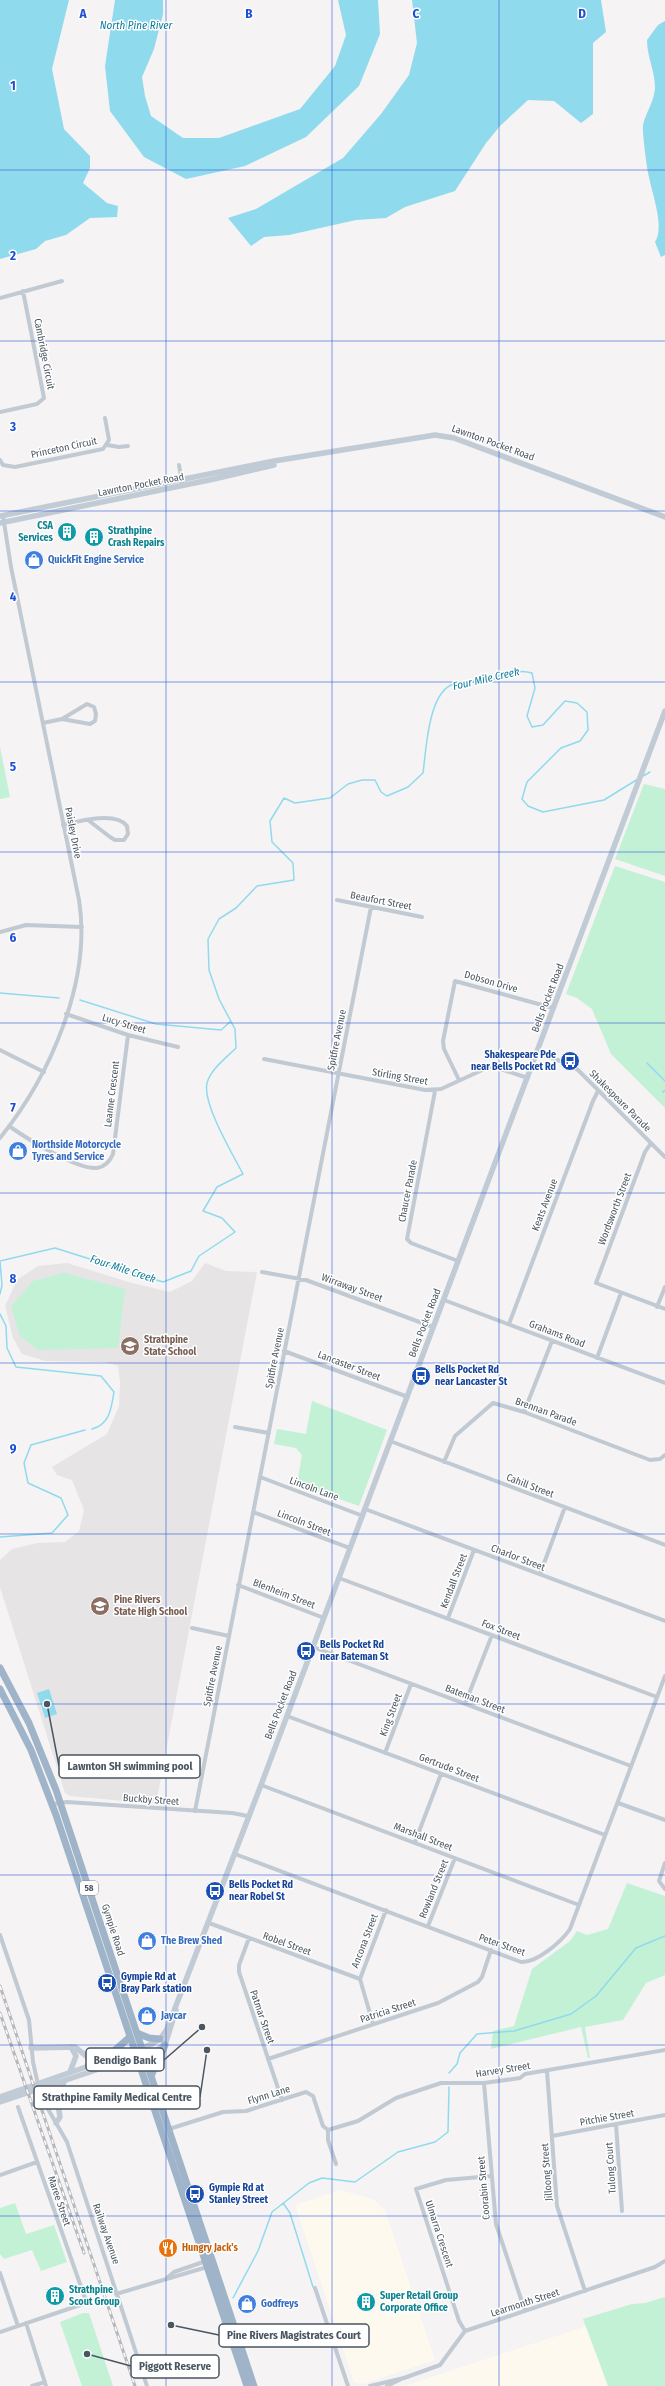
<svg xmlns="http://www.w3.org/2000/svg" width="665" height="2386" viewBox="0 0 665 2386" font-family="'Fira Sans Condensed',sans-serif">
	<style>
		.commercial { fill: #fdf9ef }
		.education { fill: #e6e4e5 }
		.green { fill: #c3f1d5 }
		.water { fill: #90daee }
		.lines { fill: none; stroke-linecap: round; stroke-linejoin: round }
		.stream { stroke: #90daee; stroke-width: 1.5 }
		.minor { stroke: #c1cad2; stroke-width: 4 }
		.secondary { stroke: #c1cbd6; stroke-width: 5.5 }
		.trunk { stroke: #9fb4c9; stroke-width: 7 }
		.rail-casing { stroke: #b5b8bd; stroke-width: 3 }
		.rail { stroke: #fff; stroke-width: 1.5; stroke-dasharray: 4.5; stroke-linecap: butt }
		.grid { fill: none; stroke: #1d4ed8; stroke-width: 1; stroke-opacity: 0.55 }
		.labels { text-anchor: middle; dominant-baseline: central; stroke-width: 3; stroke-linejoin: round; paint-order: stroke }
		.shield { fill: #fff; stroke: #808990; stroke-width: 1 }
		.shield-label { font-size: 9px; font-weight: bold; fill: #4a5661 }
		.street-label { font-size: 10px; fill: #4a5661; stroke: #fff }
		.culture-label { font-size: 10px; font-weight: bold; fill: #0d838f; stroke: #fff; text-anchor: start }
		.shop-label { font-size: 10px; font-weight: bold; fill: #366cbe; stroke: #fff; text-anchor: start }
		.transit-label { font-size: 10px; font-weight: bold; fill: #164399; stroke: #fff; text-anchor: start }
		.education-label { font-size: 10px; font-weight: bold; fill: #785e54; stroke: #fff; text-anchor: start }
		.food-label { font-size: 10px; font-weight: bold; fill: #c56008; stroke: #fff; text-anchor: start }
		.water-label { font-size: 11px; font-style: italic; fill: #0c7c9b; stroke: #fff }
		.grid-label { font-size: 13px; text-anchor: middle; font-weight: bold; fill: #1d4ed8; stroke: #fff; stroke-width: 3; stroke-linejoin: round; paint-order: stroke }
		.leader { fill: none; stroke: #4a5661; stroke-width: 1.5 }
		.callout-dot { fill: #4a5661; stroke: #fff; stroke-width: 1.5 }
		.callout { fill: #fff; stroke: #4a5661; stroke-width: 1.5 }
		.callout-label { font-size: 11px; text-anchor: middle; font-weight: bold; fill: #4a5661 }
	</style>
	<rect width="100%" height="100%" fill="#f5f3f3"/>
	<path class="commercial" d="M 340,2190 L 373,2199 L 385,2210 L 435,2360 L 363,2384 L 354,2382 L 295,2205 Z
		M 587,2326 L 608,2386 L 404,2386 L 480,2361 Z"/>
	<path class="education" d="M 67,1263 L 132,1283 L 170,1292 L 192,1281 L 205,1263 L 226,1271 L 257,1272 L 156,1804 L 71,1796 L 65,1793 L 0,1587 L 0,1560 L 12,1549 L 38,1543 L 65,1542 L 79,1531 L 84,1510 L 72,1480 L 57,1475 L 52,1467 L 107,1434 L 119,1406 L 120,1382 L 118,1366 L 105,1362 L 45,1361 L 22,1354 L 13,1338 L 5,1306 L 17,1280 L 38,1266 Z"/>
	<path class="green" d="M 0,747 L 10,797 L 0,799 Z
		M 644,784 L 665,789 L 665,876 L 615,859 Z
		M 615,866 L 665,882 L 665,1108 L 611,1054 L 592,1009 L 577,998 L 566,994 Z
		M 64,1273 L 125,1289 L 118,1348 L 38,1350 L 20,1336 L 11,1306 L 33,1281 Z
		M 312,1401 L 387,1430 L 359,1506 L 297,1484 L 302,1455 L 296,1448 L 274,1444 L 277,1429 L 306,1434 Z
		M 627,1883 L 665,1896 L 665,1975 L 646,1983 L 623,2020 L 585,2027 L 590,2058 L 588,2058 L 581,2027 L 491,2049 L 493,2031 L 514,2026 L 532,1969 L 570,1941 L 577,1931 L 587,1935 L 608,1929 Z
		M 15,2203 L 26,2234 L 54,2225 L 67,2262 L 41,2271 L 32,2250 L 4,2259 L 0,2254 L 0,2208 Z
		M 665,2297 L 665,2386 L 608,2386 L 583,2319 L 632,2304 L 645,2303 Z
		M 83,2313 L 89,2313 L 113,2386 L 82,2386 L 60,2322 Z"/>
	<path class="water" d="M 0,0 L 69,0 L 52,69 L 64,129 L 90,156 L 90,168 L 83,183 L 107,203 L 118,206 L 117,217 L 90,218 L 66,235 L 45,241 L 36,249 L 0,259 Z
		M 115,0 L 163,0 L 163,14 L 154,49 L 142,77 L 145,96 L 151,116 L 183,138 L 219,138 L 300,109 L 335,66 L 346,35 L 338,0 L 378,0 L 380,34 L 359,86 L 306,137 L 245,166 L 186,179 L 144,157 L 110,111 L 105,66 Z
		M 412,0 L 601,0 L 606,32 L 593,43 L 593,114 L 581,123 L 554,101 L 528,100 L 500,126 L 486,143 L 455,191 L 405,207 L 386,218 L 356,220 L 289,235 L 264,237 L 251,246 L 228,218 L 256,209 L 343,158 L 381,114 L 409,75 L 417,43 Z
		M 665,21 L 665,255 L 661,257 L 655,242 C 665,227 652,194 649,177 C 647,170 642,131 643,125 C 646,112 654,102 655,88 C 655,71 647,57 647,40 L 658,25 Z
		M 49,1689 L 57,1714 L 45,1718 L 37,1693 Z"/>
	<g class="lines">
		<path class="stream" d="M 643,776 L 650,772
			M 0,993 L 59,998
			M 80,1000 L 156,1024 L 221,1030 L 231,1021
			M 647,1063 L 665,1081
			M 663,1092 L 665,1090
			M 0,1294 L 2,1285 L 0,1261 L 55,1248 L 163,1282 L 191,1271 L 199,1256 L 235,1232 L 222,1218 L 203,1211 L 217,1187 L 243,1174 C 233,1155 202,1103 207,1083 C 211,1069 226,1058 236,1048 L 235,1029 L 219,999 L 209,970 L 208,939 L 219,919 L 236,908 L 257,886 L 294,880 L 293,863 L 272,842 L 270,821 L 284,798 L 295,803 L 330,798 L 348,784 L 362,780 L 375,780 L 381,792 L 387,796 L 408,787 L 423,773 C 426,751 428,696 451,685 C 463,680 481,682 494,679 C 508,676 517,668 532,673 L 535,688 L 527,716 L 532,727 L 543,725 L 565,701 L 577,703 L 587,712 L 588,730 L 580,741 L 561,748 L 527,782 L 522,799 L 528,806 L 543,812 L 604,800 L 638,779
			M 0,1314 L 6,1326 L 7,1348 L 16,1367 L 101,1376 L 114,1392 C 111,1409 110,1424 92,1429
			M 0,1537 L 52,1533 L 68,1515 L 61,1498 L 28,1483 L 24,1463 L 31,1445 L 85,1430
			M 449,2073 L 457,2064 L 460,2053 L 477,2034 L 514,2031 L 571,2014 L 596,1996 L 636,1948 L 665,1936
			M 283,2203 L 290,2213 L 313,2287
			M 233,2298 L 258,2251 L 272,2212 L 309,2183 L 322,2178 L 355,2182 L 398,2152 L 435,2142 L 448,2132 L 449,2087
			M 136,2377 L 139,2373"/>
		<path class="minor" d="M 0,298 L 62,281
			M 0,412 L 37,404 L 44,398 L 23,291
			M 107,445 L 119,447 L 128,446
			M 0,460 L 3,465 L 15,467 L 103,449 L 109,440 L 105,418
			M 179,465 L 182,482
			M 43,723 L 62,719 L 87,704 L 94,707 L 96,714 L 95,721 L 90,724 L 62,719
			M 63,825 C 79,821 116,811 127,826 L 128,834 L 124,840 L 115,840 L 110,837 L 88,820
			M 337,900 L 422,917
			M 0,932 L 26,925 L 82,927
			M 66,1014 L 128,1035 L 178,1047
			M 0,1050 L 44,1072
			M 537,1053 L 569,1064 L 578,1070 L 665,1157
			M 264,1059 L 425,1090 L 441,1089 L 491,1066 L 528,1078
			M 459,1080 L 444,1049 L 443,1041 L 455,981 L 553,1008
			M 435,1091 L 407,1239 L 411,1243 L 458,1261
			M 9,1126 C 26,1138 77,1170 97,1168 C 105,1167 110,1161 113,1154 L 128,1035
			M 0,1138 C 50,1076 92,981 79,900 L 11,567 L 3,516
			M 651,1143 L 645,1152 L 596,1283 L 665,1309
			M 262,1272 L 306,1280 L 433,1327
			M 444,1300 L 665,1383
			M 657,1307 L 665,1287
			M 509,1324 L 593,1101 L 598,1091
			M 284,1351 L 408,1397
			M 597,1358 L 621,1293
			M 524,1412 L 552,1341
			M 235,1427 L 269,1433
			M 390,1441 L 665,1545
			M 444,1462 L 455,1436 L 493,1403 L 524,1412 L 650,1460 L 660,1459 L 665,1455
			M 260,1477 L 363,1516
			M 365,1509 L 665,1621
			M 253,1512 L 350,1548
			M 540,1574 L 565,1507
			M 339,1578 L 657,1697
			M 238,1585 L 324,1618
			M 448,1618 L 474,1550
			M 192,1628 L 229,1636
			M 313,1647 L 631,1766
			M 465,1704 L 492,1635
			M 287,1716 L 605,1835
			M 385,1753 L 411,1684
			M 261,1785 L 579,1905
			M 618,1803 L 665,1820
			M 53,1804 L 67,1802 L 232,1813 L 248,1816
			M 195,1811 L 371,907
			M 415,1842 L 441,1774
			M 235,1854 L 521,1962 C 537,1963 562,1941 570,1929 L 665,1676
			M 665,1863 L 659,1881 L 665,1889
			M 209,1923 L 360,1979
			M 428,1926 L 455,1858
			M 0,1935 L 29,2020 L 33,2062 L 37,2080
			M 249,1938 L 239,1965 L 239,1972 L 282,2100
			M 373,2024 L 360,1979 L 386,1910
			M 268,2059 L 438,2003 L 478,1982 L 482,1977 L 491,1950
			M 547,2071 L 557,2206 L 585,2291
			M 484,2083 L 496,2224 L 525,2311
			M 41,2092 L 48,2109 L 67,2142 L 147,2386
			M 616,2124 L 622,2211
			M 169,2129 L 223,2112 L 246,2111 L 306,2092 L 313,2096 L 323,2126 L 328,2130
			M 328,2130 L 358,2121 L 396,2098 L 441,2083 L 484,2083 L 520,2078 L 525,2074 L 665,2050
			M 328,2130 L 328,2140 L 336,2164
			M 552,2136 L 665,2115
			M 0,2175 L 37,2162
			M 0,2273 L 18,2326
			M 168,2277 L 174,2272 L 206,2261
			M 315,2288 L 348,2386
			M 116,2294 L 207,2267
			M 26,2323 L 46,2386
			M 465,2331 L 459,2321 L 416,2189 L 446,2180 L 491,2176
			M 0,2332 L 83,2304 L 86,2301 L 18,2107
			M 32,2386 L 45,2382
			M 370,2386 L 404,2378 L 440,2365 L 465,2331 L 655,2267 L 665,2261
			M 387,2386 L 403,2378"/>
		<path class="secondary" d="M 0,516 L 274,461 L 435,435 L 454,438 L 665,517
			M 0,523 L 214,479 L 274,465
			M 31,2048 L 75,2047 L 95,2063
			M 70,2072 L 76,2056 L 71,2047
			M 0,2097 L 152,2044 L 160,2039 L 167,2029 L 261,1785 L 665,711
			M 0,2102 L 159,2049 L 166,2042 L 176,2010
			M 56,2123 L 60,2117 L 57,2098 L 65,2080"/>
		<path class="trunk" d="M 0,1668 L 29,1723 L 56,1790 L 254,2386
			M 0,1689 L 31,1750 L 56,1815 L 247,2386
			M 137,2033 L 149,2038 L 160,2039
			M 113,2057 L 114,2051 L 130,2037
			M 151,2076 L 165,2045"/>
		<defs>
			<path id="rail" d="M 0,1986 L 135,2386
				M 0,2013 L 84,2253"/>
		</defs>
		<use href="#rail" class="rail-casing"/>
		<use href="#rail" class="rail"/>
	</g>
	<path class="grid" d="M 166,0 L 166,2386M 332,0 L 332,2386M 499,0 L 499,2386M 0,170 L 665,170M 0,341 L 665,341M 0,511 L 665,511M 0,682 L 665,682M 0,852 L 665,852M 0,1023 L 665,1023M 0,1193 L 665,1193M 0,1363 L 665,1363M 0,1534 L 665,1534M 0,1704 L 665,1704M 0,1875 L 665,1875M 0,2045 L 665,2045M 0,2216 L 665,2216"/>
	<defs>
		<symbol id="building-disc" viewBox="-11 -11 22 22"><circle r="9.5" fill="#0f9aa8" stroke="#fff"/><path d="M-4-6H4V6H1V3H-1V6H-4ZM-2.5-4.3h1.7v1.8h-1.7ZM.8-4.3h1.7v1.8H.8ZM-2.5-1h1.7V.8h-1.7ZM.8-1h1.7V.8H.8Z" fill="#fff"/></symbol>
		<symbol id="shop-disc" viewBox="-11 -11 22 22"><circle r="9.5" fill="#3f7fe0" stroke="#fff"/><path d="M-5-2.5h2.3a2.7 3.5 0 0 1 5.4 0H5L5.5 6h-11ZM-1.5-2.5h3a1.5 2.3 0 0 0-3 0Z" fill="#fff"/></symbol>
		<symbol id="bus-disc" viewBox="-11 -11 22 22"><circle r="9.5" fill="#1a4fb4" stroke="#fff"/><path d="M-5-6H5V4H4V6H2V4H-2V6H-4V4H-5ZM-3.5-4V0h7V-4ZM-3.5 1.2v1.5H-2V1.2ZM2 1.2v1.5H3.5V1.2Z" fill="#fff"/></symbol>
		<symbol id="school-disc" viewBox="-11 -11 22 22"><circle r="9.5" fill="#8d6e63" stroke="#fff"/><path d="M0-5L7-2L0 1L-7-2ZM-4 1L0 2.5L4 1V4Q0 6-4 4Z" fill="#fff"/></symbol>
		<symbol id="restaurant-disc" viewBox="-11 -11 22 22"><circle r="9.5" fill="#e8710a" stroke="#fff"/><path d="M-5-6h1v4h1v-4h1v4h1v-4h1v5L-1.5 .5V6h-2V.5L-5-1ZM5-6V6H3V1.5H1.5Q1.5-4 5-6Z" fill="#fff"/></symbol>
	</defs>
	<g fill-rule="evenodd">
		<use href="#building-disc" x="56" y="521" width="22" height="22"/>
		<use href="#building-disc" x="83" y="526" width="22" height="22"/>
		<use href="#shop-disc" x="23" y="549" width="22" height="22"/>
		<use href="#bus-disc" x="559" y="1050" width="22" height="22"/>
		<use href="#shop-disc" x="7" y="1140" width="22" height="22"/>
		<use href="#school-disc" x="119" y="1335" width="22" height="22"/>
		<use href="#bus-disc" x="410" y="1365" width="22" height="22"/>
		<use href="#school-disc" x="89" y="1595" width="22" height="22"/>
		<use href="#bus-disc" x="295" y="1640" width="22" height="22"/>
		<use href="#bus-disc" x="204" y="1880" width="22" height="22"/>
		<use href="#shop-disc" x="136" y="1930" width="22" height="22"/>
		<use href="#bus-disc" x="96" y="1972" width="22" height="22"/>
		<use href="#shop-disc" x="136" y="2005" width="22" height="22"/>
		<use href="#bus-disc" x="184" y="2183" width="22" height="22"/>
		<use href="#restaurant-disc" x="157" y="2237" width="22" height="22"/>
		<use href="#building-disc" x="44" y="2285" width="22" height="22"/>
		<use href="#building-disc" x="355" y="2291" width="22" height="22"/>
		<use href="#shop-disc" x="236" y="2293" width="22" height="22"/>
	</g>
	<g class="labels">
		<rect class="shield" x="80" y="1881" width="18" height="14" rx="3"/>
		<g class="shield-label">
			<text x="89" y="1888">58</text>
		</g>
		<g class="street-label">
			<text transform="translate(44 354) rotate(79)">Cambridge Circuit</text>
			<text transform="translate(493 443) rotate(20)">Lawnton Pocket Road</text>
			<text transform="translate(64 448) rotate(-12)">Princeton Circuit</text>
			<text transform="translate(141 485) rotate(-11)">Lawnton Pocket Road</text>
			<text transform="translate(73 833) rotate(79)">Paisley Drive</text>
			<text transform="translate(381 901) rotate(11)">Beaufort Street</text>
			<text transform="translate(491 982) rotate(16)">Dobson Drive</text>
			<text transform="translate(548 998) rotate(-69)">Bells Pocket Road</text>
			<text transform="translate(124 1024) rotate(17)">Lucy Street</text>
			<text transform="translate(337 1040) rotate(-79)">Spitfire Avenue</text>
			<text transform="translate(400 1077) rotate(10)">Stirling Street</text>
			<text transform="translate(112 1094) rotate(-83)">Leanne Crescent</text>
			<text transform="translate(620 1101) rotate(45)">Shakespeare Parade</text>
			<text transform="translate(408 1191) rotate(-79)">Chaucer Parade</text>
			<text transform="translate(545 1205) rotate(-69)">Keats Avenue</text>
			<text transform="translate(615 1209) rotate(-69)">Wordsworth Street</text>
			<text transform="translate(352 1288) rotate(20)">Wirraway Street</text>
			<text transform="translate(425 1323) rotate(-69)">Bells Pocket Road</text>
			<text transform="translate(557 1334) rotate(21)">Grahams Road</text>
			<text transform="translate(275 1358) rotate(-79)">Spitfire Avenue</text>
			<text transform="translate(349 1366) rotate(21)">Lancaster Street</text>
			<text transform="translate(546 1412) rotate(20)">Brennan Parade</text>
			<text transform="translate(530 1486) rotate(21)">Cahill Street</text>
			<text transform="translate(314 1489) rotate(20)">Lincoln Lane</text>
			<text transform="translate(304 1523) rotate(21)">Lincoln Street</text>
			<text transform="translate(518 1558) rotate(21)">Charlor Street</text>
			<text transform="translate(454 1581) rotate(-69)">Kendall Street</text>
			<text transform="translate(284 1594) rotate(21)">Blenheim Street</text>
			<text transform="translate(501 1630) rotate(21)">Fox Street</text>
			<text transform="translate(213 1676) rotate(-79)">Spitfire Avenue</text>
			<text transform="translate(475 1699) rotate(21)">Bateman Street</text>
			<text transform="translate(281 1705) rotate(-69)">Bells Pocket Road</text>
			<text transform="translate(391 1715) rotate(-69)">King Street</text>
			<text transform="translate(449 1768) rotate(21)">Gertrude Street</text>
			<text transform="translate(151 1800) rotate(4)">Buckby Street</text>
			<text transform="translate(423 1837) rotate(21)">Marshall Street</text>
			<text transform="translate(434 1889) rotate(-68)">Rowland Street</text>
			<text transform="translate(113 1930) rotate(72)">Gympie Road</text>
			<text transform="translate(365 1941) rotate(-69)">Ancona Street</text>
			<text transform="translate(287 1944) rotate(20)">Robel Street</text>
			<text transform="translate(502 1945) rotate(19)">Peter Street</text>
			<text transform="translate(388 2011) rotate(-18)">Patricia Street</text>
			<text transform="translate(262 2017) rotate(71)">Patmar Street</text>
			<text transform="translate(503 2070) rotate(-9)">Harvey Street</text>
			<text transform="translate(269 2095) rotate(-17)">Flynn Lane</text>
			<text transform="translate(607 2118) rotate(-10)">Pitchie Street</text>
			<text transform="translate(611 2168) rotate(-94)">Tulong Court</text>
			<text transform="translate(547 2172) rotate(-94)">Jilloong Street</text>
			<text transform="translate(484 2188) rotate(-95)">Coorabin Street</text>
			<text transform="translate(59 2201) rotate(71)">Maree Street</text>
			<text transform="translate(106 2234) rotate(71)">Railway Avenue</text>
			<text transform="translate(439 2234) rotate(72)">Ulmarra Crescent</text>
			<text transform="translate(525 2303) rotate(-18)">Learmonth Street</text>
		</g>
		<g class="culture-label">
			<text x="53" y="526" text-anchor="end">CSA<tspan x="53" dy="12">Services</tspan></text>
			<text x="108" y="531">Strathpine<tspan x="108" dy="12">Crash Repairs</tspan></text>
			<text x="69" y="2290">Strathpine<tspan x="69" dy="12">Scout Group</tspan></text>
			<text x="380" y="2296">Super Retail Group<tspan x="380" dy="12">Corporate Office</tspan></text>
		</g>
		<g class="shop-label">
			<text x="48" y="560">QuickFit Engine Service</text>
			<text x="32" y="1145">Northside Motorcycle<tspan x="32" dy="12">Tyres and Service</tspan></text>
			<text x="161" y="1941">The Brew Shed</text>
			<text x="161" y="2016">Jaycar</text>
			<text x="261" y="2304">Godfreys</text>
		</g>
		<g class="transit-label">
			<text x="556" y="1055" text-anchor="end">Shakespeare Pde<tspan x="556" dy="12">near Bells Pocket Rd</tspan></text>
			<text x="435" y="1370">Bells Pocket Rd<tspan x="435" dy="12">near Lancaster St</tspan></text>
			<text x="320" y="1645">Bells Pocket Rd<tspan x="320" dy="12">near Bateman St</tspan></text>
			<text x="229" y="1885">Bells Pocket Rd<tspan x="229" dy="12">near Robel St</tspan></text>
			<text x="121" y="1977">Gympie Rd at<tspan x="121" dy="12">Bray Park station</tspan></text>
			<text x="209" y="2188">Gympie Rd at<tspan x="209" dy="12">Stanley Street</tspan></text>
		</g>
		<g class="education-label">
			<text x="144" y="1340">Strathpine<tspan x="144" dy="12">State School</tspan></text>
			<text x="114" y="1600">Pine Rivers<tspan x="114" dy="12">State High School</tspan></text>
		</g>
		<g class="food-label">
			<text x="182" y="2248">Hungry Jack's</text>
		</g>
		<g class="water-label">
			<text x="136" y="25">North Pine River</text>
			<text transform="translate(486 679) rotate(-13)">Four Mile Creek</text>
			<text transform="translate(123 1269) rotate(18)">Four Mile Creek</text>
		</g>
	</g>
	<g class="grid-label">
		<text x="83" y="18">A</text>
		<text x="249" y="18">B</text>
		<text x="416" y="18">C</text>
		<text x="582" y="18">D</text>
		<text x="13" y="90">1</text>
		<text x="13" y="260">2</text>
		<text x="13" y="431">3</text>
		<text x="13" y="601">4</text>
		<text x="13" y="771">5</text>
		<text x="13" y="942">6</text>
		<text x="13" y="1112">7</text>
		<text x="13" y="1283">8</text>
		<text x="13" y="1453">9</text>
	</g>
	<path class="leader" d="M47 1704L59 1766M202 2027L164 2060M207 2050L200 2097M171 2325L219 2335M87 2354L131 2366"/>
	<g class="callout-dot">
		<circle cx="47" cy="1704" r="4"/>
		<circle cx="202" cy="2027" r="4"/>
		<circle cx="207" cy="2050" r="4"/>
		<circle cx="171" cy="2325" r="4"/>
		<circle cx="87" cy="2354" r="4"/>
	</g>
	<g class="callout">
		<rect x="59" y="1755" width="141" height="23" rx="4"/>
		<rect x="86" y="2048" width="78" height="23" rx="4"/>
		<rect x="34" y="2086" width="166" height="23" rx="4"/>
		<rect x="219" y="2324" width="150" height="23" rx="4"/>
		<rect x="131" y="2355" width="88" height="23" rx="4"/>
	</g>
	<g class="callout-label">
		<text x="130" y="1770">Lawnton SH swimming pool</text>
		<text x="125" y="2064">Bendigo Bank</text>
		<text x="117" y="2101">Strathpine Family Medical Centre</text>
		<text x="294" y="2339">Pine Rivers Magistrates Court</text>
		<text x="175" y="2370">Piggott Reserve</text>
	</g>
</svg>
